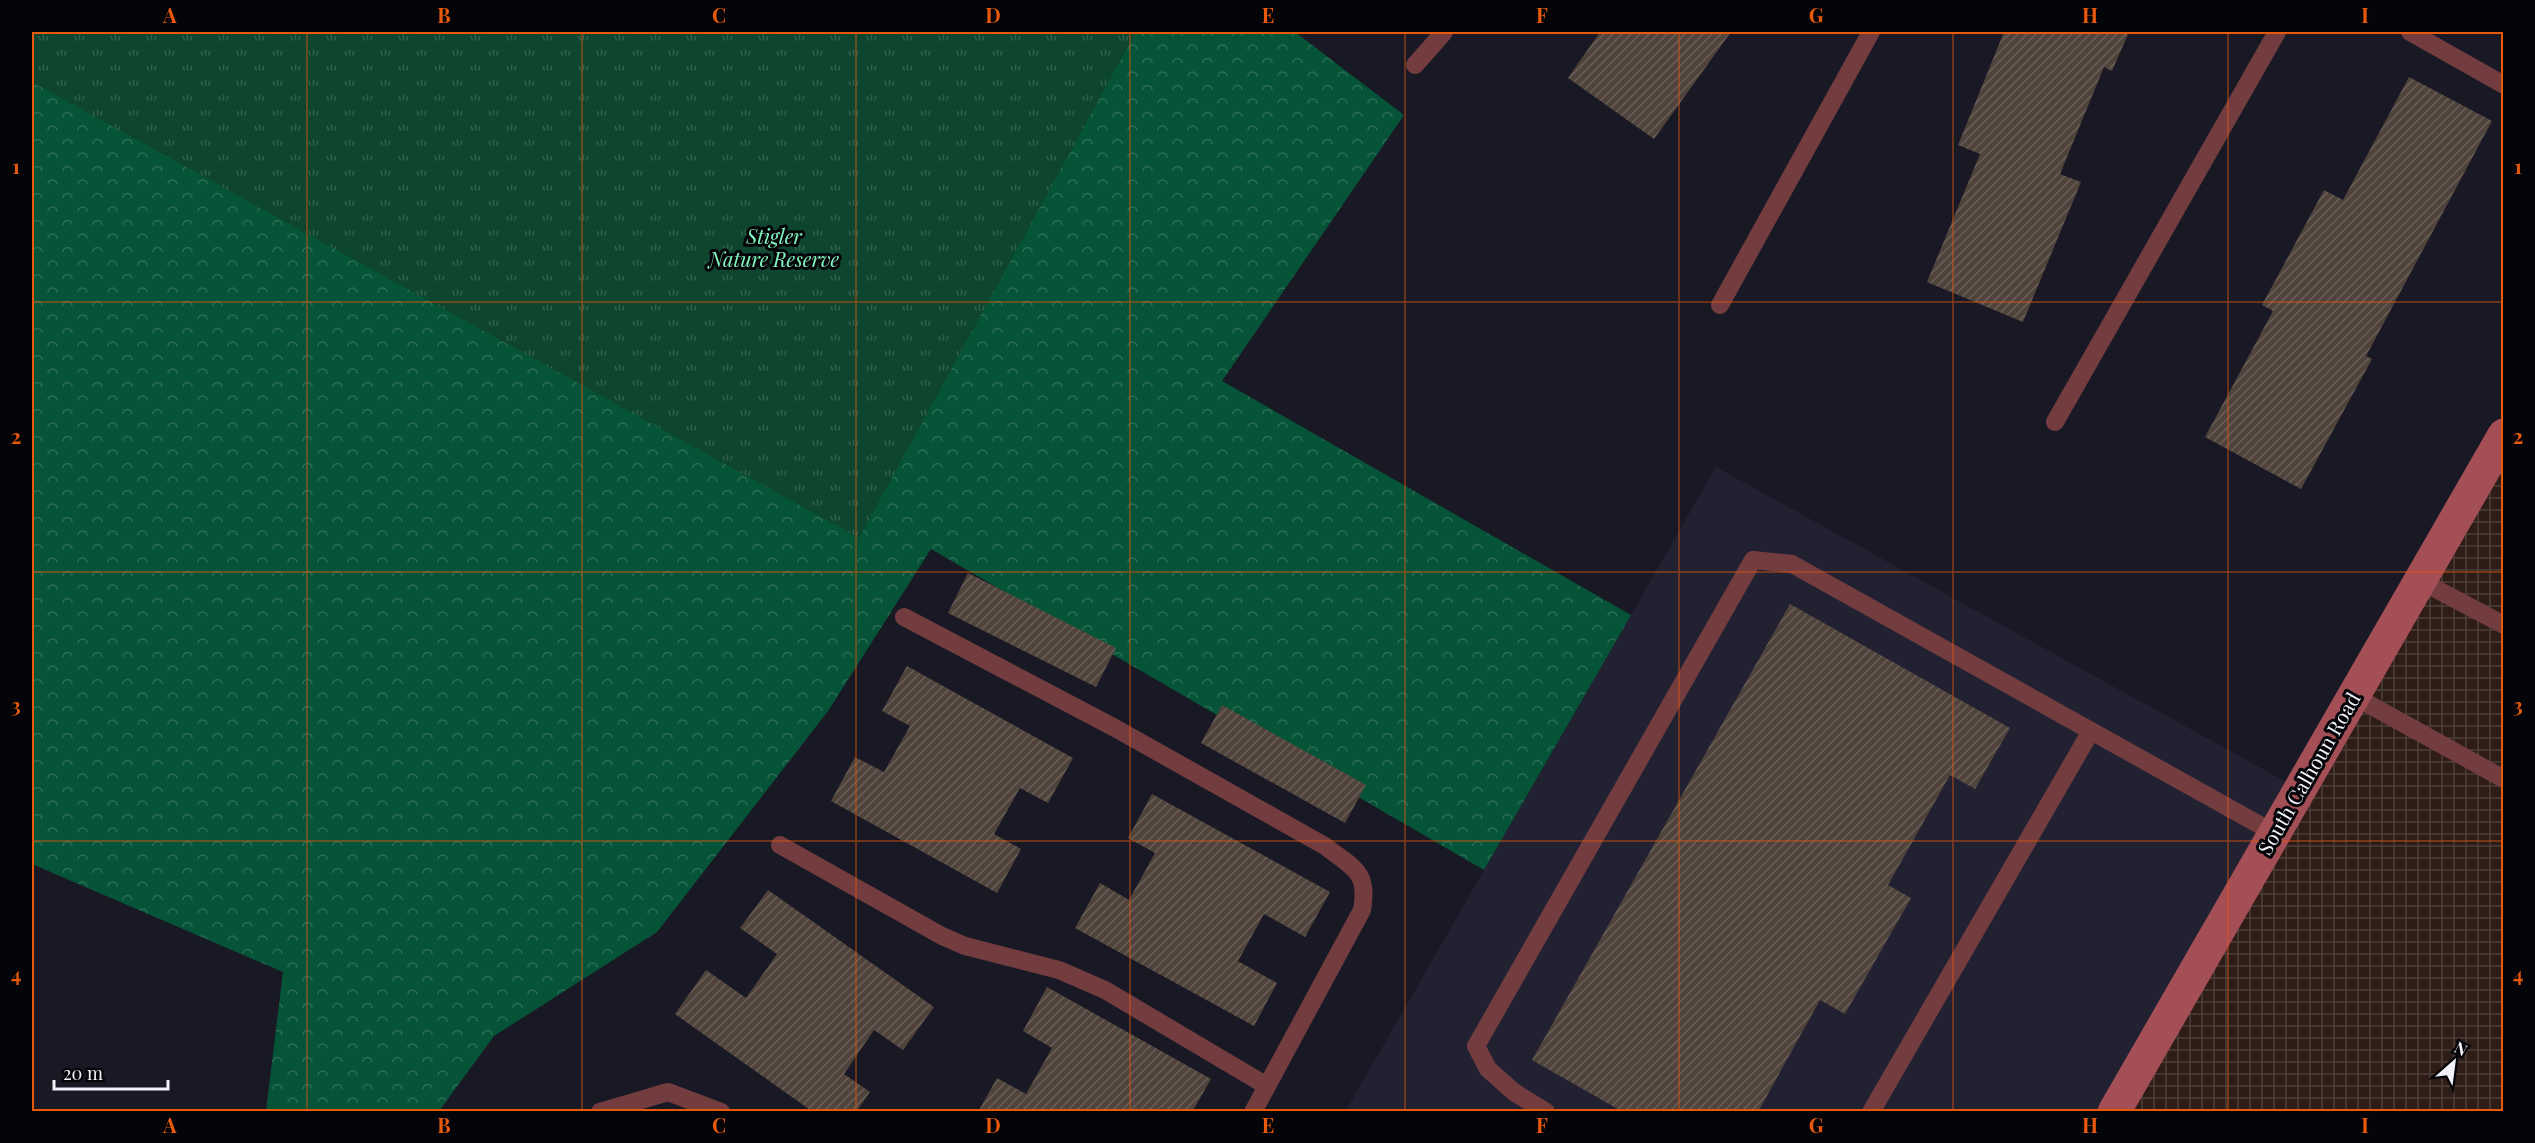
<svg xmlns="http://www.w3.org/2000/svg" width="2535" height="1143" viewBox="0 0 2535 1143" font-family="'Playfair Display',serif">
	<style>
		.built { fill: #212132 }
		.industrial { fill: url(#industrial-grid) }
		.forest { fill: url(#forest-crowns) }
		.park { fill: url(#park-tufts) }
		.building { fill: url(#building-hatch) }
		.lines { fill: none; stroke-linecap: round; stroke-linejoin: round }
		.lane { stroke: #733d40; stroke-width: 18 }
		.secondary { stroke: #a44e55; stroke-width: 33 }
		.grid { fill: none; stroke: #e8590c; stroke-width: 1.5; stroke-opacity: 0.55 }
		.labels { text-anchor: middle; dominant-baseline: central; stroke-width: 6; stroke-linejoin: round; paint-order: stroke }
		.park-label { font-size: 20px; font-style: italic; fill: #81f9bf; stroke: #050509 }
		.street-label { font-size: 20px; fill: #f1f2fa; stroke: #050509 }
		.neatline { fill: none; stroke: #e8590c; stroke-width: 2 }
		.grid-label { font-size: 20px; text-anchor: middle; font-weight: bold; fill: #e8590c }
	</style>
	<defs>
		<pattern id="industrial-grid" width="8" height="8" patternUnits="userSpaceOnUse" patternTransform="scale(1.5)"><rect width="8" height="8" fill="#2e1d17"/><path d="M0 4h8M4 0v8" fill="none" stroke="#4d3e3a"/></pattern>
		<pattern id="forest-crowns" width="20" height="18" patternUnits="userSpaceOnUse" patternTransform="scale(1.5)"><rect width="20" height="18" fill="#065437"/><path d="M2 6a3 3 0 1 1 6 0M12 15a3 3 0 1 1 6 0" fill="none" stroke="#2b6d55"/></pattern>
		<pattern id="park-tufts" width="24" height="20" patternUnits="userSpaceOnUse" patternTransform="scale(1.5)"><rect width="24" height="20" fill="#0d452e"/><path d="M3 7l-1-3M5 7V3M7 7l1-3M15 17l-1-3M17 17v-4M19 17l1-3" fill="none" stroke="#31604d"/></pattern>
		<pattern id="building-hatch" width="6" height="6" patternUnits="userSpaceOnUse" patternTransform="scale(1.5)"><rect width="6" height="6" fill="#50433b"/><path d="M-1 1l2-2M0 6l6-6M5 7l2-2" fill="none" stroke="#6a5f58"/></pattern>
	</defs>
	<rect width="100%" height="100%" fill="#191925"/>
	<path class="built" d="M 1716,467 L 2299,789 L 2114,1111 L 1345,1112 Z"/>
	<path class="industrial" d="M 2503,435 L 2503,1111 L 2114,1112 Z"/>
	<path class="forest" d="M 32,32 L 1295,32 L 1404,115 L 1222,381 L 1631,615 L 1484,870 L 931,549 L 828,711 L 657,932 L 494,1036 L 439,1111 L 266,1111 L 283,972 L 32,864 Z"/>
	<path class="park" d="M 32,32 L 1136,32 L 859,538 L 32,82 Z"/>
	<path class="building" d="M 1600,32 L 1731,32 L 1654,139 L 1568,78 Z
		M 2004,32 L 2129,32 L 2112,71 L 2104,67 L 2060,174 L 2081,182 L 2023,322 L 1927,282 L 1980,154 L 1958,145 Z
		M 2409,77 L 2492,121 L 2366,356 L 2372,359 L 2301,489 L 2205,437 L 2273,311 L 2262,305 L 2324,190 L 2343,200 Z
		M 968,573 L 1116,648 L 1096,687 L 948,613 Z
		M 1790,604 L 2010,728 L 1975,789 L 1950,775 L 1888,885 L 1911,898 L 1845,1014 L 1820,1000 L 1758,1112 L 1623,1112 L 1532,1060 Z
		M 907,666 L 1073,758 L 1048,803 L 1020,788 L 994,834 L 1021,849 L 997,893 L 831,801 L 855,757 L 884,772 L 910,726 L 882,711 Z
		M 1222,705 L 1366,785 L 1345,823 L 1201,743 Z
		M 1152,794 L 1330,892 L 1305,937 L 1264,914 L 1238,961 L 1277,983 L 1254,1026 L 1075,928 L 1100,883 L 1129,900 L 1155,853 L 1128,838 Z
		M 768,890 L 934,1007 L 903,1050 L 874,1030 L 844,1074 L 870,1092 L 856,1112 L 813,1112 L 675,1014 L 706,970 L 746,998 L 777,954 L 740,928 Z
		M 1047,987 L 1211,1079 L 1192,1112 L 1166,1112 L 1160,1108 L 1158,1112 L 978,1112 L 997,1078 L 1026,1094 L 1052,1048 L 1023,1031 Z"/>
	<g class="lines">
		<path class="lane" d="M 2410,32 L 2504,85
			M 1415,65 L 1444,32
			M 1720,305 L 1871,32
			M 2055,422 L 2277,32
			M 2419,580 L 2504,625
			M 904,617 L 1115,728 L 1325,846 C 1353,868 1369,871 1362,910 L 1253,1112
			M 2352,695 L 2504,779
			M 780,845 L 942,936 L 965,946 L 1059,970 L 1105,990 L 1267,1086
			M 600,1112 L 668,1092 L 721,1112
			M 1546,1112 L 1514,1092 L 1488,1069 L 1476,1046 L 1753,560 L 1792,564 L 2274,833
			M 1871,1112 L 2091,731"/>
		<path class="secondary" d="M 2114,1112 L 2504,435"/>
	</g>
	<path class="grid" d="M 307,32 L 307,1112M 582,32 L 582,1112M 856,32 L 856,1112M 1130,32 L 1130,1112M 1405,32 L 1405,1112M 1679,32 L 1679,1112M 1953,32 L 1953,1112M 2228,32 L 2228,1112M 32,302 L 2504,302M 32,572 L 2504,572M 32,841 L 2504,841"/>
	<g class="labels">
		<g class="park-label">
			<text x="774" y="235">Stigler<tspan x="774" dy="23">Nature Reserve</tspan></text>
		</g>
		<g class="street-label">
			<text transform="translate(2308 773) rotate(-60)">South Calhoun Road</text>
		</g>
	</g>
	<rect width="2535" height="1143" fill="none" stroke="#050509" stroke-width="66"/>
	<g transform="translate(2454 1062) rotate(28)" stroke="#050509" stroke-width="4.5" paint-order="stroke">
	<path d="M0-4.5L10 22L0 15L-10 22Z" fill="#f1f2fa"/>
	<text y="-9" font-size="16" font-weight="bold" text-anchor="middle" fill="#f1f2fa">N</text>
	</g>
	<path d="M54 1080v9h114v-9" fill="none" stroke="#f1f2fa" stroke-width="3"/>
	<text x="63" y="1080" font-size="18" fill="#f1f2fa" stroke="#050509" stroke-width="4.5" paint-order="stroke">20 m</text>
	<rect x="33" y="33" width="2469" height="1077" class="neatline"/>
	<g class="grid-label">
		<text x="170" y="23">A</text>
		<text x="444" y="23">B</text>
		<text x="719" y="23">C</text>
		<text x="993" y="23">D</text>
		<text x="1268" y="23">E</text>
		<text x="1542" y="23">F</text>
		<text x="1816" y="23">G</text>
		<text x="2090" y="23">H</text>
		<text x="2365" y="23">I</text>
		<text x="16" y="174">1</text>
		<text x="2518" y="174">1</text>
		<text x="16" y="444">2</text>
		<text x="2518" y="444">2</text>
		<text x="16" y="713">3</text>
		<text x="2518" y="713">3</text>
		<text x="16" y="982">4</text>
		<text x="2518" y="982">4</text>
		<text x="170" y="1133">A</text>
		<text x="444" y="1133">B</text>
		<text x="719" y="1133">C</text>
		<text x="993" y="1133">D</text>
		<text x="1268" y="1133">E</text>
		<text x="1542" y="1133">F</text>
		<text x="1816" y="1133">G</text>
		<text x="2090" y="1133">H</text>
		<text x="2365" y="1133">I</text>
	</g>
</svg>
